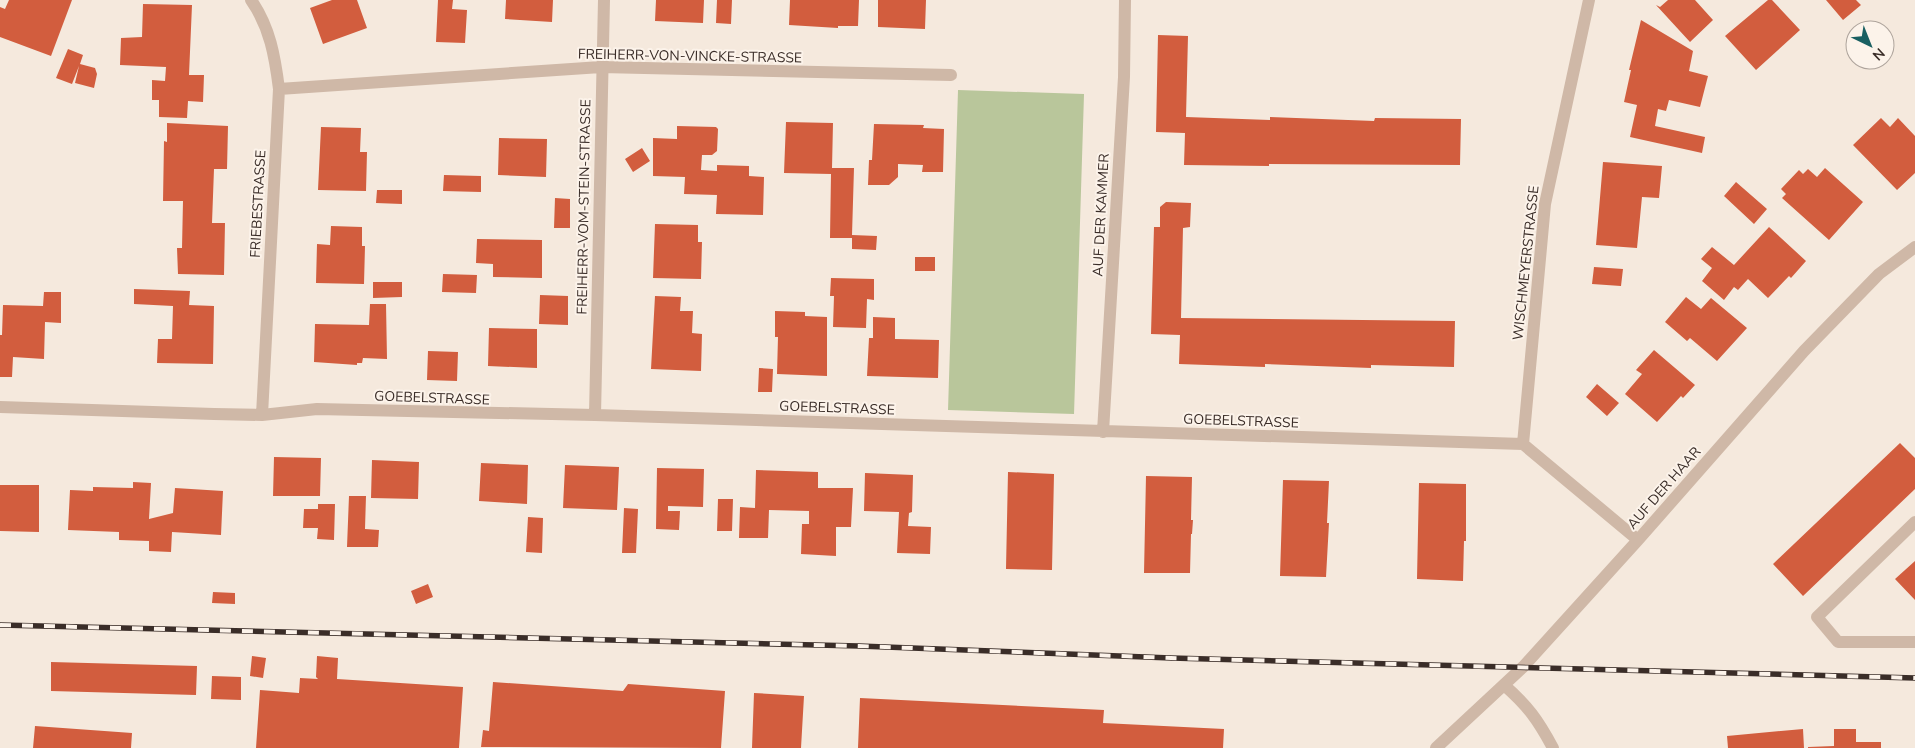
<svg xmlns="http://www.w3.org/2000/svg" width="1915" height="748" viewBox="0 0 1915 748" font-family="'Nunito Sans',sans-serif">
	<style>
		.green { fill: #b9c69b }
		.building { fill: #d25d3e }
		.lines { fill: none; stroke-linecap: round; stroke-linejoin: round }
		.minor { stroke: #cfb8a7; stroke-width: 12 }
		.rail-casing { stroke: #3a2d28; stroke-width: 5.5 }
		.rail { stroke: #fcf3ea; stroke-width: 4; stroke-dasharray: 11; stroke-linecap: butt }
		.labels { text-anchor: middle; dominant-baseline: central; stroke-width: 4; stroke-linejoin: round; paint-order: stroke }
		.street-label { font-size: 14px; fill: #3a2d28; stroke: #fcf3ea }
	</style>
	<rect width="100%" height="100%" fill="#f5e9dd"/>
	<path class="green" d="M 958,90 L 1084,94 L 1074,414 L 948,410 Z"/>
	<path class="building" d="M 9,0 L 72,0 L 51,56 L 0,37 L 0,7 L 5,9 Z
		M 332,0 L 357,0 L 367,28 L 323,44 L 310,8 Z
		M 438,0 L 453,0 L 452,9 L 467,10 L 465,43 L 436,42 Z
		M 506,0 L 553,0 L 552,22 L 505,19 Z
		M 656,0 L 704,0 L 703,23 L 655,21 Z
		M 717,0 L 732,0 L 731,24 L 716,23 Z
		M 790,0 L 859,0 L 858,26 L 838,26 L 838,28 L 789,25 Z
		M 878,0 L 926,0 L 925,29 L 878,27 Z
		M 1668,0 L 1695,0 L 1713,20 L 1690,42 L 1656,5 L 1660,7 Z
		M 1768,0 L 1772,0 L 1800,30 L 1756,70 L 1725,36 Z
		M 1826,0 L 1856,0 L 1861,5 L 1843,20 Z
		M 143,4 L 192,5 L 189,75 L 204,75 L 203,102 L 188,101 L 187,118 L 159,117 L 159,100 L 152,100 L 152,80 L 165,81 L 166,67 L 120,65 L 121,38 L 142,37 Z
		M 1641,20 L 1693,51 L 1689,71 L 1708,76 L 1700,107 L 1669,100 L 1666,111 L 1658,109 L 1655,126 L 1705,137 L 1702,153 L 1630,137 L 1637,105 L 1624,102 L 1631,70 L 1629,70 Z
		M 1158,35 L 1188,36 L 1186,117 L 1270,120 L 1270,117 L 1374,121 L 1375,118 L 1461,119 L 1460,165 L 1269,164 L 1269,166 L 1184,165 L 1185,133 L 1156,132 Z
		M 68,49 L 83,55 L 80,64 L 95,68 L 97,74 L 94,88 L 75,83 L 79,66 L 72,84 L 56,78 Z
		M 1881,118 L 1890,127 L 1898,118 L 1915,136 L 1915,173 L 1897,190 L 1853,145 Z
		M 786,122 L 833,123 L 832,168 L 854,168 L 852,235 L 877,236 L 876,250 L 852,249 L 852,238 L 830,238 L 831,174 L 784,173 Z
		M 167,123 L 228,126 L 227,169 L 214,169 L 212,223 L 225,223 L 224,275 L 178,274 L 177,248 L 182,248 L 183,201 L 163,201 L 164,141 L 167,142 Z
		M 874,124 L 924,125 L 923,128 L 944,129 L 943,172 L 922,172 L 923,165 L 898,164 L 898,177 L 889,185 L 868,185 L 869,160 L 872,160 Z
		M 677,126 L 716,127 L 718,129 L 717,151 L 712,155 L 702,155 L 701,170 L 717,171 L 717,165 L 749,166 L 749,176 L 764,177 L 763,215 L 716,214 L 717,195 L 684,194 L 685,177 L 653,176 L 653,138 L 677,139 Z
		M 321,127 L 361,128 L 360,152 L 367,152 L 366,191 L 318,190 Z
		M 499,138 L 547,139 L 546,177 L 498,175 Z
		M 642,148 L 650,161 L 633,172 L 625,159 Z
		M 1603,162 L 1662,166 L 1659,198 L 1642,197 L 1637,248 L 1596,245 Z
		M 1825,168 L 1863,202 L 1829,240 L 1782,198 L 1786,194 L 1781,189 L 1799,170 L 1803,174 L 1808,169 L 1817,177 Z
		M 444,175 L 481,176 L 481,192 L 443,191 Z
		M 1736,182 L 1767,209 L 1754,224 L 1724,196 Z
		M 377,190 L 402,190 L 402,204 L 376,203 Z
		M 555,198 L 570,199 L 570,228 L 554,228 Z
		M 1166,202 L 1191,203 L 1190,227 L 1183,228 L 1181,318 L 1455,321 L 1454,367 L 1371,365 L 1371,368 L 1265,364 L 1265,367 L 1179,364 L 1180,335 L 1151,334 L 1154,227 L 1160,227 L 1160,207 Z
		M 655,224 L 698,225 L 698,242 L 702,242 L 701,279 L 653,278 Z
		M 331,226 L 362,227 L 362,246 L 365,246 L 364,284 L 316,283 L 317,244 L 330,245 Z
		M 1769,227 L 1806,261 L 1791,278 L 1789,276 L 1768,298 L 1748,279 L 1738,290 L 1734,287 L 1724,300 L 1702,281 L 1712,268 L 1701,259 L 1712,247 L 1734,265 Z
		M 477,239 L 542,240 L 542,278 L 493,277 L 493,264 L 476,263 Z
		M 915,257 L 935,257 L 935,271 L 915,271 Z
		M 1594,267 L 1623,269 L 1621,286 L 1592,284 Z
		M 443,274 L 477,275 L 476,293 L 442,292 Z
		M 831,278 L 874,279 L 874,300 L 867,299 L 866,328 L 833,327 L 834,296 L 830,296 Z
		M 373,282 L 402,282 L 402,297 L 373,298 Z
		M 134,289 L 190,291 L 189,305 L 214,306 L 213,364 L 157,363 L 158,339 L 172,339 L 173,306 L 134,304 Z
		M 44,292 L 61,292 L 61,323 L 45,322 L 44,359 L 13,357 L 12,377 L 0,377 L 0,335 L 2,335 L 3,305 L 43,306 Z
		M 540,295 L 568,296 L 568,325 L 539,324 Z
		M 655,296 L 681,297 L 680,311 L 693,311 L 692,333 L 702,334 L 701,371 L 651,369 Z
		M 1686,297 L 1701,309 L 1711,298 L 1747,328 L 1717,361 L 1690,338 L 1687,341 L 1665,322 Z
		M 370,304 L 386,304 L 387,359 L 363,358 L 362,363 L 357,363 L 357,365 L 314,362 L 315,324 L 369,325 Z
		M 775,311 L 805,312 L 805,316 L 827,317 L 827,376 L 777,374 L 778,337 L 775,337 Z
		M 873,317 L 895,318 L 895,339 L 939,340 L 938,378 L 867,376 L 869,338 L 873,338 Z
		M 489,328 L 537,329 L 537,368 L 488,366 Z
		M 1654,350 L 1695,385 L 1683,398 L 1681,396 L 1657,422 L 1625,394 L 1642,374 L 1636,370 Z
		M 428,351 L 458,352 L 457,381 L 427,380 Z
		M 759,368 L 773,369 L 772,392 L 758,392 Z
		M 1597,384 L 1619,403 L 1607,416 L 1586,397 Z
		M 1900,443 L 1915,458 L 1915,489 L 1803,596 L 1773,564 Z
		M 274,457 L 321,458 L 320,496 L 273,496 Z
		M 372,460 L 419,462 L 418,499 L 371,498 Z
		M 481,463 L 528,465 L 527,504 L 479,501 Z
		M 565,465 L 619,467 L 617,510 L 563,508 Z
		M 657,468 L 704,469 L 703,507 L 668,506 L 668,511 L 680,511 L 679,530 L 656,529 Z
		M 756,470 L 818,472 L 818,488 L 853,488 L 851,527 L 836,527 L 836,556 L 801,554 L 802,524 L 809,524 L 809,511 L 769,510 L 768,538 L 739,538 L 740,507 L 755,508 Z
		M 1008,472 L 1054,474 L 1052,570 L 1006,569 Z
		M 865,473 L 913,475 L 912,512 L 909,513 L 908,526 L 931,527 L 930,554 L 897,553 L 899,512 L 864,511 Z
		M 1146,476 L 1192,477 L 1191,520 L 1193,520 L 1192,534 L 1191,534 L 1190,573 L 1144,573 Z
		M 1283,480 L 1329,481 L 1327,523 L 1329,523 L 1326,577 L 1280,576 Z
		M 133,482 L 151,483 L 149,519 L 173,513 L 175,488 L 223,491 L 221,535 L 172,532 L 171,552 L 149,551 L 149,541 L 119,540 L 119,532 L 68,530 L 70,490 L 93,491 L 93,487 L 133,488 Z
		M 1419,483 L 1466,484 L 1466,541 L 1464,541 L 1463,581 L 1417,579 Z
		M 0,485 L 39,485 L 39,532 L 0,531 Z
		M 349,496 L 366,496 L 365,529 L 379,530 L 378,547 L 347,547 Z
		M 718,499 L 733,499 L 732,531 L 717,531 Z
		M 318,504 L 335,504 L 334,540 L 317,539 L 318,528 L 303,528 L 304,509 L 318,509 Z
		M 624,508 L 638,509 L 636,553 L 622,553 Z
		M 528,517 L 543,518 L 542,553 L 526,552 Z
		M 1915,561 L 1915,600 L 1895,579 Z
		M 428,584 L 433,597 L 416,604 L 411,591 Z
		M 213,592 L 235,593 L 235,604 L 212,603 Z
		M 252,656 L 266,658 L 263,678 L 250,676 Z
		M 317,656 L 338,658 L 337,679 L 463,687 L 459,748 L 256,748 L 260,690 L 299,693 L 300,678 L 318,679 L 316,677 Z
		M 51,662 L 197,666 L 196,695 L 51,691 Z
		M 212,676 L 241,677 L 241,700 L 211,699 Z
		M 493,682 L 623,691 L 628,684 L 725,691 L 721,748 L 481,747 L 483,730 L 489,731 Z
		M 754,693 L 804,696 L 801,748 L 752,748 Z
		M 860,698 L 1104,710 L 1103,723 L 1224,729 L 1223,748 L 858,748 Z
		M 35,726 L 132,733 L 131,748 L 33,748 Z
		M 1803,729 L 1804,748 L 1728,748 L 1727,736 Z
		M 1834,729 L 1856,729 L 1856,742 L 1881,742 L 1881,748 L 1808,748 L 1808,747 L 1834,746 Z"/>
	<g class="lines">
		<path class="minor" d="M 251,0 C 270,27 275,57 279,89 L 262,415
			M 279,89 L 601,67 L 951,75
			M 0,407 L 214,414 L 262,415 L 317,409 L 595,415 L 1523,444 L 1638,540
			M 595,415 L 604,0
			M 1103,432 L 1124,77 L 1125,0
			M 1523,444 L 1545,204 L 1589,0
			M 1915,522 L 1817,617 L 1838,642 L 1915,642
			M 1504,685 C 1528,706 1538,720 1553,748
			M 1436,748 L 1523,667 L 1638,540 L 1804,351 L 1879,274 L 1915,247"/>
		<defs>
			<path id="rail" d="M 0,625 L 859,646 L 1171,658 L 1915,678"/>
		</defs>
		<use href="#rail" class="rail-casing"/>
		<use href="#rail" class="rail"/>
	</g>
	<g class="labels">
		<g class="street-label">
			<text transform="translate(690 56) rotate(1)">FREIHERR-VON-VINCKE-STRASSE</text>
			<text transform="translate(258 204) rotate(-87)">FRIEBESTRASSE</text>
			<text transform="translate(584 207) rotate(-89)">FREIHERR-VOM-STEIN-STRASSE</text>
			<text transform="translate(1101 215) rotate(-87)">AUF DER KAMMER</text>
			<text transform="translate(1526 263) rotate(-84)">WISCHMEYERSTRASSE</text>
			<text transform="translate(432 398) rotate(2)">GOEBELSTRASSE</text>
			<text transform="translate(837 408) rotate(2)">GOEBELSTRASSE</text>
			<text transform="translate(1241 421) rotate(2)">GOEBELSTRASSE</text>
			<text transform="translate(1664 488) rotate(-49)">AUF DER HAAR</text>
		</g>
	</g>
	<g transform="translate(1870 45) rotate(137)"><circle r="24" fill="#fcf3ea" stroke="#aea49c"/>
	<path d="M0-4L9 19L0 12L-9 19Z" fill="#195f61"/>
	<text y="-8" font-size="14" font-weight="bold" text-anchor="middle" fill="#3a2d28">N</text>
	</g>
</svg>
